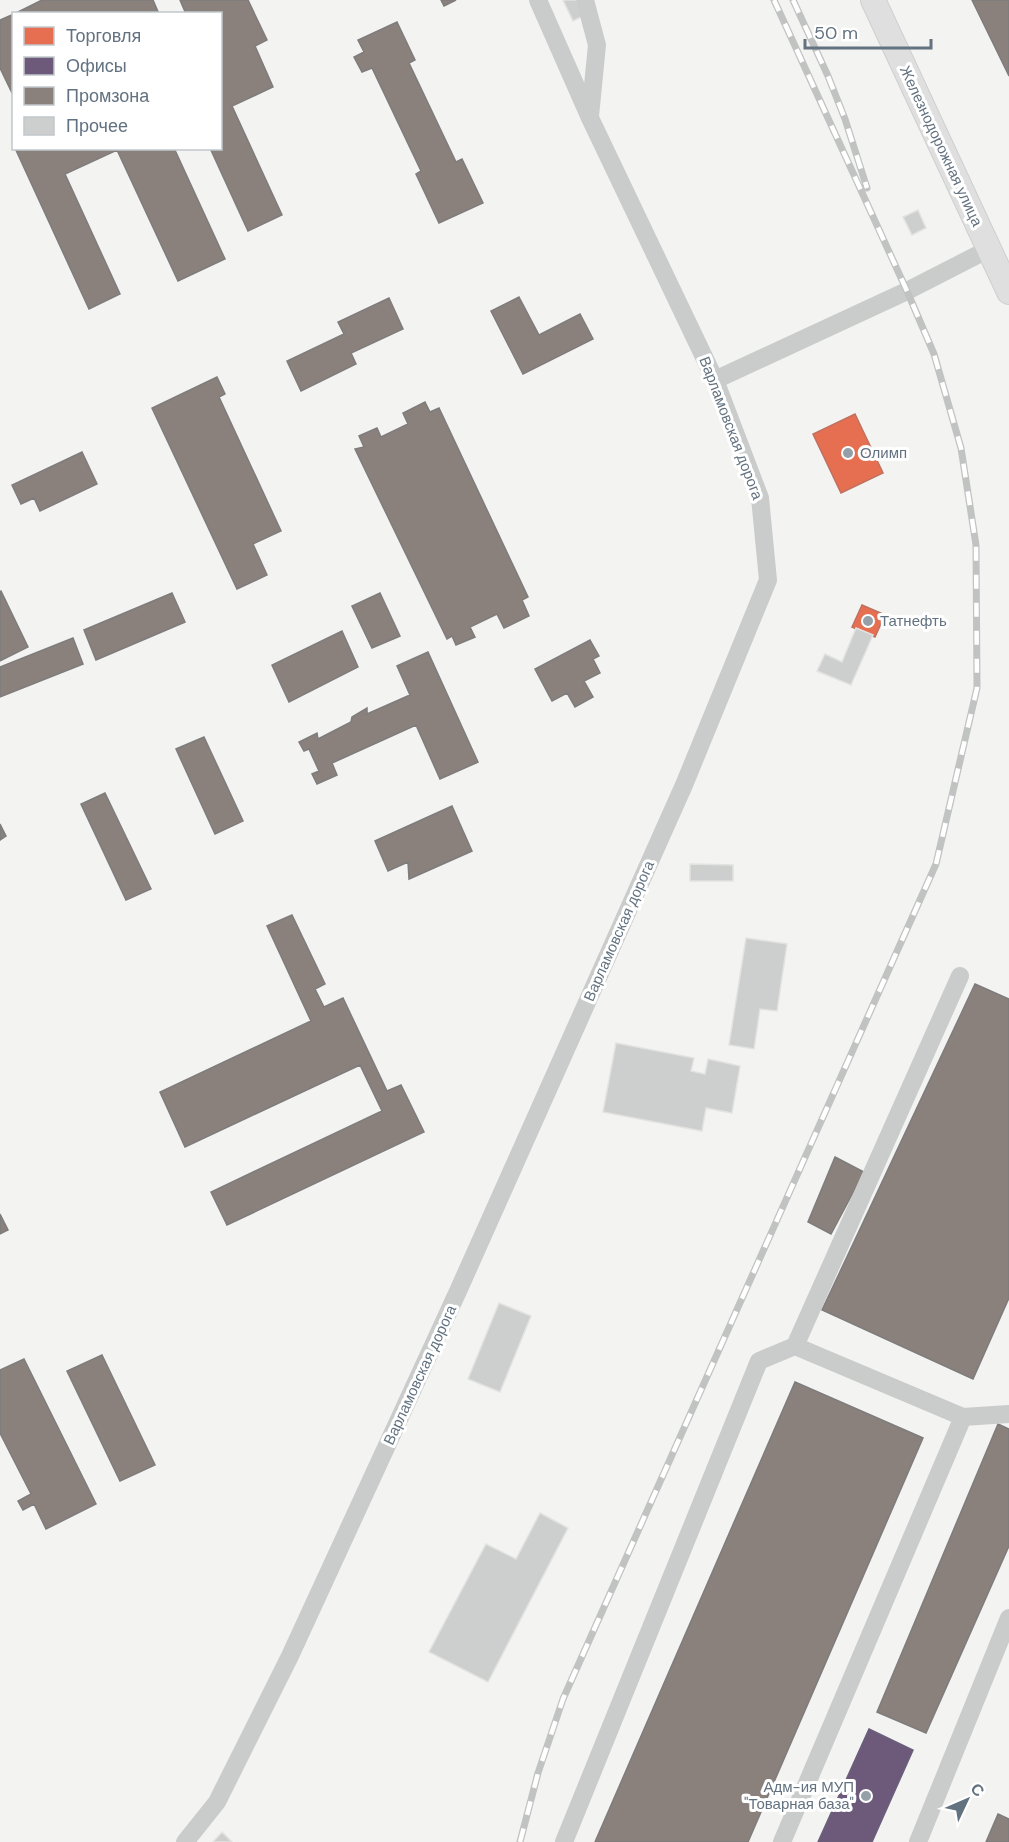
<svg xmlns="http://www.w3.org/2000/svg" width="1009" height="1842" viewBox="0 0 1009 1842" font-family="'DM Sans',sans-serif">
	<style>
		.shops { fill: #e76f51; stroke: #bf705f; stroke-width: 1.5 }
		.offices { fill: #6d597a; stroke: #6a607c; stroke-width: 1.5 }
		.industry { fill: #8a817c; stroke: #7e7c7d; stroke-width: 1.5 }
		.building { fill: #cdcece; stroke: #e2e2e1; stroke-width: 1.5 }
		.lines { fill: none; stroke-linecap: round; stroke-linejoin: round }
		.major-casing { stroke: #cfcfcf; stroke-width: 26 }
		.minor { stroke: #cacccc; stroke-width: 18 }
		.major { stroke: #dfdfe0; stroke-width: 24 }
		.rail-casing { stroke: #c1c2c2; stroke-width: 7 }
		.rail { stroke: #fff; stroke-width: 4.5; stroke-dasharray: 14; stroke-linecap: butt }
		.poi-dot { fill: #959fa8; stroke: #fff; stroke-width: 2 }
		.labels { text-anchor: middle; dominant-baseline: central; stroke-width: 6; stroke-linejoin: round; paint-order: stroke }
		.street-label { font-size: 15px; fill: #637280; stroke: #fff }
		.poi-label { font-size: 15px; fill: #637280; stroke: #fff; text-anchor: start }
	</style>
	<rect width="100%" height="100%" fill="#f3f3f1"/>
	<path class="shops" d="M 855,414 L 883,473 L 841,493 L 813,434 Z
		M 862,605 L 885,615 L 875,637 L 852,627 Z"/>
	<path class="offices" d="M 869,1729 L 913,1750 L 872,1842 L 818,1842 Z"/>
	<path class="industry" d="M 42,0 L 153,0 L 159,14 L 14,14 Z
		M 180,0 L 248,0 L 267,40 L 255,46 L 273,87 L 232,106 L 282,215 L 248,231 L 210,148 L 220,148 L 220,14 L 186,14 Z
		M 441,0 L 456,0 L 444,6 Z
		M 972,0 L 1009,0 L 1009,76 Z
		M 14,14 L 14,95 L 13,95 L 0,68 L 0,20 Z
		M 397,22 L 415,60 L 409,63 L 456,162 L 462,159 L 483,203 L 439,223 L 416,174 L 421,171 L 372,68 L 362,72 L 354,57 L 364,52 L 358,40 Z
		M 15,148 L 174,148 L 225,259 L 178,281 L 117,150 L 65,174 L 120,294 L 89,309 Z
		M 519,297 L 539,335 L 580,314 L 593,339 L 523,374 L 491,311 Z
		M 389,298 L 403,329 L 351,353 L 356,364 L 301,391 L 287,361 L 344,334 L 338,322 Z
		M 217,377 L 225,394 L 219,397 L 281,531 L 253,544 L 267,575 L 237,589 L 152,408 Z
		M 425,402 L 430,412 L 439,408 L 528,597 L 522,600 L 529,616 L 504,628 L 497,614 L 470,627 L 475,637 L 456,645 L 452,636 L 447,639 L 355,449 L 364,447 L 359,436 L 377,428 L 381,437 L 408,424 L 403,413 Z
		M 82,452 L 97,484 L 40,511 L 34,498 L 21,504 L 12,485 Z
		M 1,591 L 28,647 L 0,661 L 0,592 Z
		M 172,593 L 185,622 L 96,660 L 84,630 Z
		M 380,593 L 400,636 L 372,648 L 352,606 Z
		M 342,631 L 358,667 L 289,702 L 272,665 Z
		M 73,638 L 83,664 L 0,697 L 0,667 Z
		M 590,640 L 599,656 L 593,659 L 600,673 L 584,681 L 593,697 L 575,707 L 567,693 L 552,701 L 535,669 Z
		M 428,652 L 478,762 L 440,779 L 416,725 L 332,763 L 337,775 L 317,784 L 312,774 L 319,771 L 309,749 L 304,751 L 299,742 L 317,733 L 318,739 L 351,722 L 352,717 L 367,708 L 367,714 L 410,695 L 397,666 Z
		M 204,737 L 243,821 L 215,834 L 176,749 Z
		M 105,793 L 151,889 L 126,900 L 81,804 Z
		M 452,806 L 472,851 L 409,879 L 408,862 L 388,871 L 375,841 Z
		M 0,824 L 6,836 L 0,840 Z
		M 292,915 L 325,984 L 315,989 L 324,1007 L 343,998 L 387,1091 L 401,1085 L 424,1132 L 227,1225 L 211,1192 L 382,1111 L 360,1065 L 185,1147 L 160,1092 L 311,1021 L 267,926 Z
		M 975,984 L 1009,999 L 1009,1298 L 973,1379 L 822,1310 Z
		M 835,1157 L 864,1172 L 831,1234 L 808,1222 Z
		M 0,1214 L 8,1230 L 0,1234 Z
		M 102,1355 L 155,1465 L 120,1481 L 67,1371 Z
		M 24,1359 L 96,1504 L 46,1529 L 34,1504 L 23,1510 L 18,1501 L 31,1494 L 0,1433 L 0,1370 Z
		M 795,1382 L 923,1438 L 748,1842 L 595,1842 Z
		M 998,1424 L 1009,1429 L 1009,1546 L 926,1733 L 877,1712 Z
		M 998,1814 L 1009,1819 L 1009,1842 L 986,1842 Z"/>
	<path class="building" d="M 563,0 L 576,0 L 583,16 L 573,21 Z
		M 918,210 L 926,228 L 912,235 L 903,217 Z
		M 856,628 L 873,635 L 851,685 L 817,671 L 825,654 L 842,662 Z
		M 690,864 L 733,865 L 733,881 L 690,881 Z
		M 746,938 L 787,944 L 777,1011 L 760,1009 L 754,1049 L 729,1045 Z
		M 616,1043 L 694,1058 L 691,1071 L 705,1074 L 708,1059 L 740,1066 L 732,1113 L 706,1108 L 702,1131 L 603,1112 Z
		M 499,1303 L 531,1316 L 500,1392 L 468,1379 Z
		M 540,1513 L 568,1528 L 488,1682 L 429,1652 L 486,1544 L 516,1559 Z
		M 222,1832 L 232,1842 L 213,1842 Z"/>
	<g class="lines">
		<defs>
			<path id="major" d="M 873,0 L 1009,292"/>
		</defs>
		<use href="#major" class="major-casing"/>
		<path class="minor" d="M 585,0 L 597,45 L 590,116
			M 715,380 L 907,291 L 989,249
			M 795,1346 L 963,1417
			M 185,1842 L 217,1802 L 290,1656 L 459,1289 L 684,785 L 768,580 L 760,498 L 715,380 L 590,118 L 538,0
			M 564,1842 L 759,1361 L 795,1346 L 960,976
			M 782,1842 L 963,1417 L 1009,1414
			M 918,1842 L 1009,1618"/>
		<use href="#major" class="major"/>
		<defs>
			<path id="rail" d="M 793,0 L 828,76 L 845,119 L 867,188
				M 520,1842 L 538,1773 L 563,1699 L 936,864 L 977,688 L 976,545 L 961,448 L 934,354 L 907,291 L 774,0"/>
		</defs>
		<use href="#rail" class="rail-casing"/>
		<use href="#rail" class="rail"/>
	</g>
	<g class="poi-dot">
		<circle cx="848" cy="453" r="6"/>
		<circle cx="868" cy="621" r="6"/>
		<circle cx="866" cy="1796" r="6"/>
	</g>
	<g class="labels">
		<g class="street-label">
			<text transform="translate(941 146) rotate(65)">Железнодорожная улица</text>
			<text transform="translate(731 428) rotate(69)">Варламовская дорога</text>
			<text transform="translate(619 931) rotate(-66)">Варламовская дорога</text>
			<text transform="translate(420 1375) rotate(-65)">Варламовская дорога</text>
		</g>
		<g class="poi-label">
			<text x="860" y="453">Олимп</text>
			<text x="880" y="621">Татнефть</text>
			<text x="854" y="1787" text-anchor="end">Адм-ия МУП<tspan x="854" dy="17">"Товарная база"</tspan></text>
		</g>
	</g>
	<rect x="12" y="12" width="210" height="138" fill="#ffffff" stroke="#c1c7cc" stroke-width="1.5"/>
	<rect x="24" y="27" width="30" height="18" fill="#e76f51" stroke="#c1c7cc" stroke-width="1.5"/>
	<text x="66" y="42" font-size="18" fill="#637280">Торговля</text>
	<rect x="24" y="57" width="30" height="18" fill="#6d597a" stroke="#c1c7cc" stroke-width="1.5"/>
	<text x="66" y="72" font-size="18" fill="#637280">Офисы</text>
	<rect x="24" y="87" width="30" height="18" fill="#8a817c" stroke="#c1c7cc" stroke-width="1.5"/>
	<text x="66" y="102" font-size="18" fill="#637280">Промзона</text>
	<rect x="24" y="117" width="30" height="18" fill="#cdcece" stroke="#c1c7cc" stroke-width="1.5"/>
	<text x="66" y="132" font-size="18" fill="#637280">Прочее</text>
	<g transform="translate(967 1800) rotate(46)" stroke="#ffffff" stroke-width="4.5" paint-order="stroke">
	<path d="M0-4.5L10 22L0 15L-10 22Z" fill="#637280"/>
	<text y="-9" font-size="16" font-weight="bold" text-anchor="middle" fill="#637280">С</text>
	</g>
	<path d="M805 39v9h126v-9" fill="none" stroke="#637280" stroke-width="3"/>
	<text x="814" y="39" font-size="18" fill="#637280" stroke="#ffffff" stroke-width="4.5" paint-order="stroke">50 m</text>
</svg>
